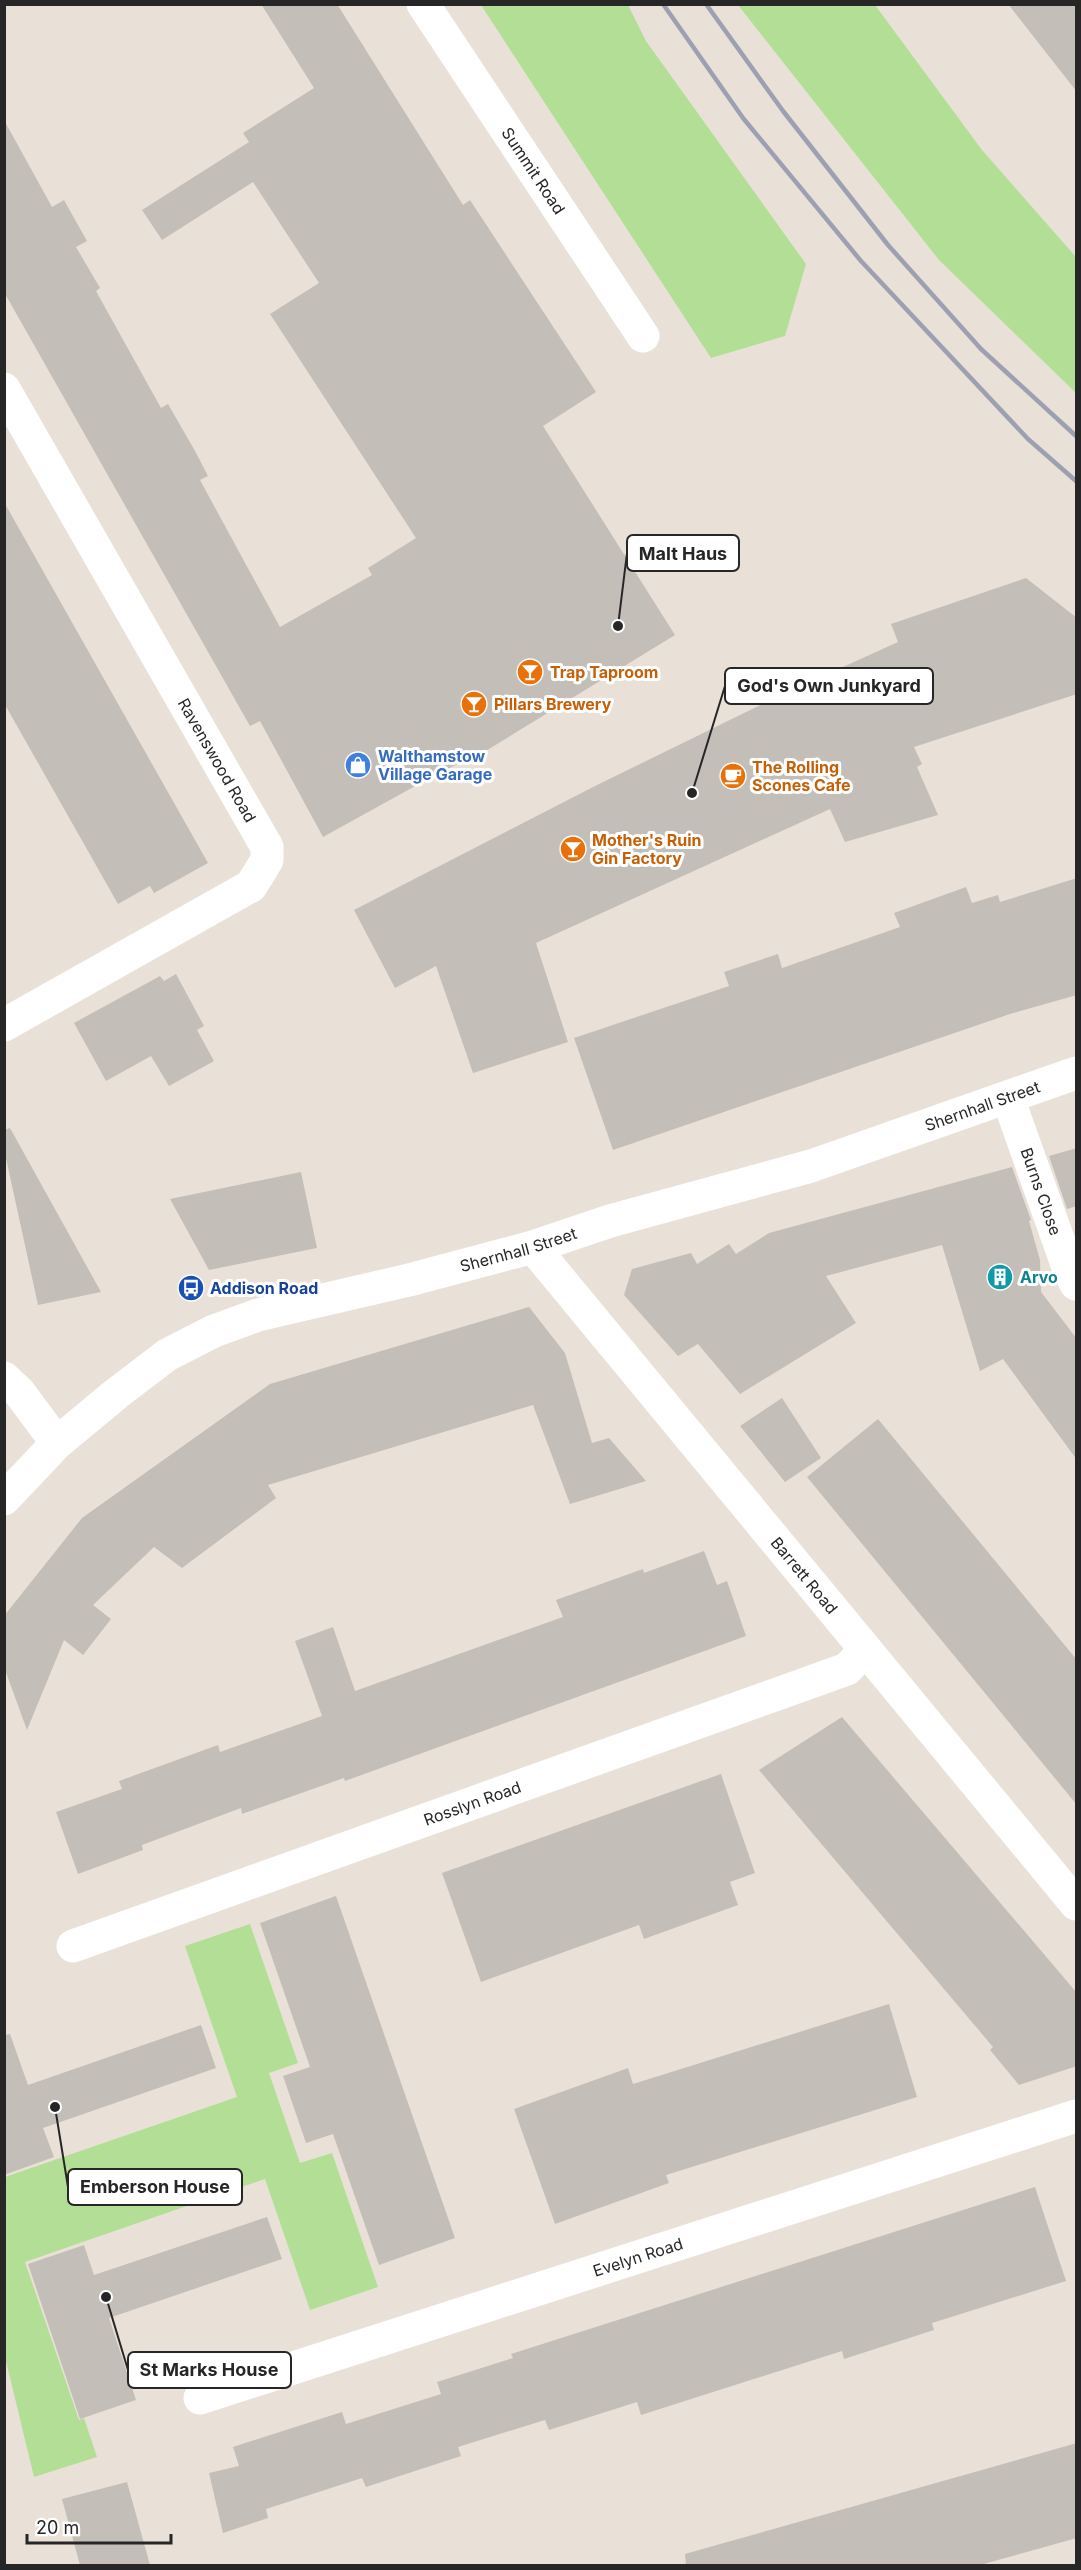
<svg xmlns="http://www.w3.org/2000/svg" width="1081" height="2570" viewBox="0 0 1081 2570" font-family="Inter,sans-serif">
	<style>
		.green { fill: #b3de96 }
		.building { fill: #c4beb8 }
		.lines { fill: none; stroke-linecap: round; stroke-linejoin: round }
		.street { stroke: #fff; stroke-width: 33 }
		.secondary { stroke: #fff; stroke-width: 33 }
		.rail { stroke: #9ca0b0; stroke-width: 4.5 }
		.labels { text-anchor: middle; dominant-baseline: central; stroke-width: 6; stroke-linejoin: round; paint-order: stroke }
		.street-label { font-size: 16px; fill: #262626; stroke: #fff }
		.food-label { font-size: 16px; font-weight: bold; fill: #c56008; stroke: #fff; text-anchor: start }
		.shop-label { font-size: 16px; font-weight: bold; fill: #366cbe; stroke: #fff; text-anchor: start }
		.culture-label { font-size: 16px; font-weight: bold; fill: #0d838f; stroke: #fff; text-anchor: start }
		.transit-label { font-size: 16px; font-weight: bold; fill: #164399; stroke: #fff; text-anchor: start }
		.leader { fill: none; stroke: #262626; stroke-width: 2 }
		.callout-dot { fill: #262626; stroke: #fff; stroke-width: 2 }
		.callout { fill: #fff; stroke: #262626; stroke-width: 2 }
		.callout-label { font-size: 18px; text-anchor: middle; font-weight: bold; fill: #262626 }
	</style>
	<rect width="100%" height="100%" fill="#e9e1d8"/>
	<path class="green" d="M 481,5 L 628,5 L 646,41 L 806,264 L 785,336 L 711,358 Z
		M 738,5 L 875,5 L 982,150 L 1076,257 L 1076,393 L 939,260 Z
		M 250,1924 L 298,2063 L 269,2073 L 300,2163 L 332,2153 L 378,2287 L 310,2310 L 265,2179 L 25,2262 L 79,2420 L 84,2418 L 97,2457 L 34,2477 L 5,2357 L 5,2177 L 237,2097 L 185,1946 Z"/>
	<path class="building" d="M 261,4 L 337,4 L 463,205 L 470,200 L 596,392 L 543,426 L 675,635 L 489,749 L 437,774 L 323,837 L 260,721 L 250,726 L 4,292 L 4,120 L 52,207 L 64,200 L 87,241 L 76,247 L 100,288 L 96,291 L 161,408 L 168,404 L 195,451 L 208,476 L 200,480 L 280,627 L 372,575 L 368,568 L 416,538 L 270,314 L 319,283 L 253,182 L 162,240 L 142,210 L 249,142 L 243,133 L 314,88 Z
		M 1008,4 L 1077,4 L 1077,92 Z
		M 4,502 L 208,863 L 154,893 L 150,886 L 118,904 L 4,703 Z
		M 1026,578 L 1077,618 L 1077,694 L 914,747 L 922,764 L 917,767 L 938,815 L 845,842 L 830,809 L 536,943 L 568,1042 L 473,1073 L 436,966 L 395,988 L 354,910 L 597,785 L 779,696 L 898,642 L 891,624 Z
		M 1077,878 L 1077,995 L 1010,1014 L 613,1150 L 574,1038 L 729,986 L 724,972 L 778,954 L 782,968 L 900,927 L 894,913 L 966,887 L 972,903 L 998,895 L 1000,902 Z
		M 176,974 L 204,1026 L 197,1030 L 214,1061 L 169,1086 L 151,1056 L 106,1081 L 74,1023 L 160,976 L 164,981 Z
		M 10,1128 L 101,1292 L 38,1305 L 4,1149 L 4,1130 Z
		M 1077,1148 L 1077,1206 L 1067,1209 L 1049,1156 Z
		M 1012,1167 L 1031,1220 L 1029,1221 L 1040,1260 L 1041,1292 L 1077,1339 L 1077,1460 L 1003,1359 L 980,1371 L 942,1245 L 826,1276 L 856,1323 L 740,1394 L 698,1344 L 678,1356 L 624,1295 L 632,1269 L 691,1253 L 697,1264 L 729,1244 L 736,1254 L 769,1233 Z
		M 301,1172 L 317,1248 L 209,1270 L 170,1199 Z
		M 529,1307 L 565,1353 L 592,1443 L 609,1438 L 646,1481 L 570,1504 L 533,1405 L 268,1485 L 276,1498 L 182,1568 L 154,1547 L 93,1605 L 111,1619 L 83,1655 L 64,1640 L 27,1730 L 4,1667 L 4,1616 L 82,1518 L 270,1384 Z
		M 782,1398 L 821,1458 L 785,1482 L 740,1426 Z
		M 878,1419 L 1077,1660 L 1077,1805 L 807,1477 Z
		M 704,1551 L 717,1585 L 727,1581 L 746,1636 L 345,1781 L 344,1778 L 242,1814 L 241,1808 L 142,1845 L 143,1850 L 78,1874 L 56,1812 L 122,1789 L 119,1781 L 218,1745 L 220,1752 L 322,1716 L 295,1641 L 333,1627 L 355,1691 L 563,1617 L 556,1600 L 643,1569 L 644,1573 Z
		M 842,1717 L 1077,1993 L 1077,2066 L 1019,2085 L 990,2050 L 993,2047 L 759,1770 Z
		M 721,1774 L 755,1873 L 730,1882 L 738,1905 L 644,1939 L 639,1925 L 481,1982 L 442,1873 Z
		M 336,1896 L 455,2238 L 379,2265 L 333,2134 L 306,2143 L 283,2076 L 310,2067 L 260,1923 Z
		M 889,2004 L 917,2097 L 666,2175 L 669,2183 L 555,2224 L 514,2109 L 628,2068 L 633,2084 Z
		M 201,2025 L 216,2068 L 43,2128 L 54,2157 L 4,2175 L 4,2035 L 10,2034 L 28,2085 Z
		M 1035,2187 L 1066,2281 L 932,2323 L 934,2330 L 844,2359 L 842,2351 L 641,2415 L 637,2402 L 549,2430 L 545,2420 L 458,2447 L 461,2456 L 366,2487 L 362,2478 L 266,2509 L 268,2518 L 223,2533 L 209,2473 L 239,2466 L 233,2447 L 342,2412 L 346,2424 L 441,2394 L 437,2382 L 513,2358 L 511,2354 Z
		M 267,2217 L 282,2259 L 109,2318 L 136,2400 L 80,2419 L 28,2264 L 84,2245 L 94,2275 Z
		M 1077,2443 L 1077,2538 L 980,2565 L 686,2565 L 685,2554 Z
		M 127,2482 L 150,2565 L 80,2565 L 62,2499 Z"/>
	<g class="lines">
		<g class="street">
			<path id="s1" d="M 423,4 L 643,336"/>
			<path id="s2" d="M 4,389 L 267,847 L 267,860 L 251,886 L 4,1025"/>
			<path id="s3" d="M 1008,1098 L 1069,1270 L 1076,1284"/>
			<path id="s4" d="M 533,1247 L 1076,1904"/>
			<path d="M 4,1378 L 19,1392 L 57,1443"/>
			<path id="s5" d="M 73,1946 L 847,1669 L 865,1650"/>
			<path id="s6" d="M 200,2398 L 1076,2116"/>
		</g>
		<path class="secondary" id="s7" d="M 4,1499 L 57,1443 L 116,1394 L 167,1355 L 214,1331 L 258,1315 L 409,1280 L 533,1247 L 610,1221 L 811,1166 L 1076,1073"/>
		<path class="rail" d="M 663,4 L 743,118 L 861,261 L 1028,439 L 1076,481
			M 706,4 L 783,111 L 888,245 L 981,349 L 1076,436"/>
	</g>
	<defs>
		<symbol id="bar-disc" viewBox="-11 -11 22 22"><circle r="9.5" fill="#e8710a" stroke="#fff"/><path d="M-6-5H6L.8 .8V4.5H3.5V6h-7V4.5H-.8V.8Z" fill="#fff"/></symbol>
		<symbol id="shop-disc" viewBox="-11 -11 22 22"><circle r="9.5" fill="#3f7fe0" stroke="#fff"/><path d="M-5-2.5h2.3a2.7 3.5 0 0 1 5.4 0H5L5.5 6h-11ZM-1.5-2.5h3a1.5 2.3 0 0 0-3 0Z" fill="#fff"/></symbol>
		<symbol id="cafe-disc" viewBox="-11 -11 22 22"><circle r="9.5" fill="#e8710a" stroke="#fff"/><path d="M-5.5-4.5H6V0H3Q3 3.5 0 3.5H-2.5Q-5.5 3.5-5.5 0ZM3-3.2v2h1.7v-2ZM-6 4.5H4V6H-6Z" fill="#fff"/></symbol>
		<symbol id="building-disc" viewBox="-11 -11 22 22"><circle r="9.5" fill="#0f9aa8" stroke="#fff"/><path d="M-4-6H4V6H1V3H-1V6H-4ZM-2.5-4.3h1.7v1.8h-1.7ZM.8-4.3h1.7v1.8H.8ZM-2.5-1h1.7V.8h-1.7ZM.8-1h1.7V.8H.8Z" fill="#fff"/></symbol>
		<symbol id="bus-disc" viewBox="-11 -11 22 22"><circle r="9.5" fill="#1a4fb4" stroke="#fff"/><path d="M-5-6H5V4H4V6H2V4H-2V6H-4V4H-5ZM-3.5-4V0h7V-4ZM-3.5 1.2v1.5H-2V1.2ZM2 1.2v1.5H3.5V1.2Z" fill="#fff"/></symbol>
	</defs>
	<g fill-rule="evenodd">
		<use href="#bar-disc" x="515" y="657" width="30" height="30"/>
		<use href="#bar-disc" x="459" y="689" width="30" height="30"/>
		<use href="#shop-disc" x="343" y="750" width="30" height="30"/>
		<use href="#cafe-disc" x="718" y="761" width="30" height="30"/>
		<use href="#bar-disc" x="558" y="834" width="30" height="30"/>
		<use href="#building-disc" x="985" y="1262" width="30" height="30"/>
		<use href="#bus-disc" x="176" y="1273" width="30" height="30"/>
	</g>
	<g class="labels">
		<g class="street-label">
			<text stroke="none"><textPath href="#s1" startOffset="200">Summit Road</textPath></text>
			<text stroke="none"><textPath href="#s2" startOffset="428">Ravenswood Road</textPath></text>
			<text stroke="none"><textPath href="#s7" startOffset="1072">Shernhall Street</textPath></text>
			<text stroke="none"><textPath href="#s3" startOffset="99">Burns Close</textPath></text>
			<text stroke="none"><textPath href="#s7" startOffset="586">Shernhall Street</textPath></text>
			<text stroke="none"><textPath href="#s4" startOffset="426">Barrett Road</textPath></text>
			<text stroke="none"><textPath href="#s5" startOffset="424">Rosslyn Road</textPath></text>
			<text stroke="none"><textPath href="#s6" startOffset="460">Evelyn Road</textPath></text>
		</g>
		<g class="food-label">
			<text x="550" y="672">Trap Taproom</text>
			<text x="494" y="704">Pillars Brewery</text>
			<text x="752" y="767">The Rolling<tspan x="752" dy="18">Scones Cafe</tspan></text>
			<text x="592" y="840">Mother's Ruin<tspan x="592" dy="18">Gin Factory</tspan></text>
		</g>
		<g class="shop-label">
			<text x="378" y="756">Walthamstow<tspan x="378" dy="18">Village Garage</tspan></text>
		</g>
		<g class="culture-label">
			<text x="1020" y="1277">Arvo</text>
		</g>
		<g class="transit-label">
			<text x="210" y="1288">Addison Road</text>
		</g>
	</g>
	<path class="leader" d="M618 626L627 553M692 793L725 686M55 2107L68 2187M106 2297L128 2370"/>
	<g class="callout-dot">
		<circle cx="618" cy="626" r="6"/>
		<circle cx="692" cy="793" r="6"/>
		<circle cx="55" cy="2107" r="6"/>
		<circle cx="106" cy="2297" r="6"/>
	</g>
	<g class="callout">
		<rect x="627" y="535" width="112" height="36" rx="6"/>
		<rect x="725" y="668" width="208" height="36" rx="6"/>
		<rect x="68" y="2169" width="174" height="36" rx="6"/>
		<rect x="128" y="2352" width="163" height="36" rx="6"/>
	</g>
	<g class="callout-label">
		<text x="683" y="560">Malt Haus</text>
		<text x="829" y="692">God's Own Junkyard</text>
		<text x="155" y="2193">Emberson House</text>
		<text x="209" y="2376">St Marks House</text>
	</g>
	<rect width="1081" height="2570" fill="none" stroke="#262626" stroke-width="12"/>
	<path d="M27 2534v9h144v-9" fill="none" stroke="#262626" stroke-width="3"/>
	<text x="36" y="2534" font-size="18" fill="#262626" stroke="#ffffff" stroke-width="4.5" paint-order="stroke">20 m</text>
</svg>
